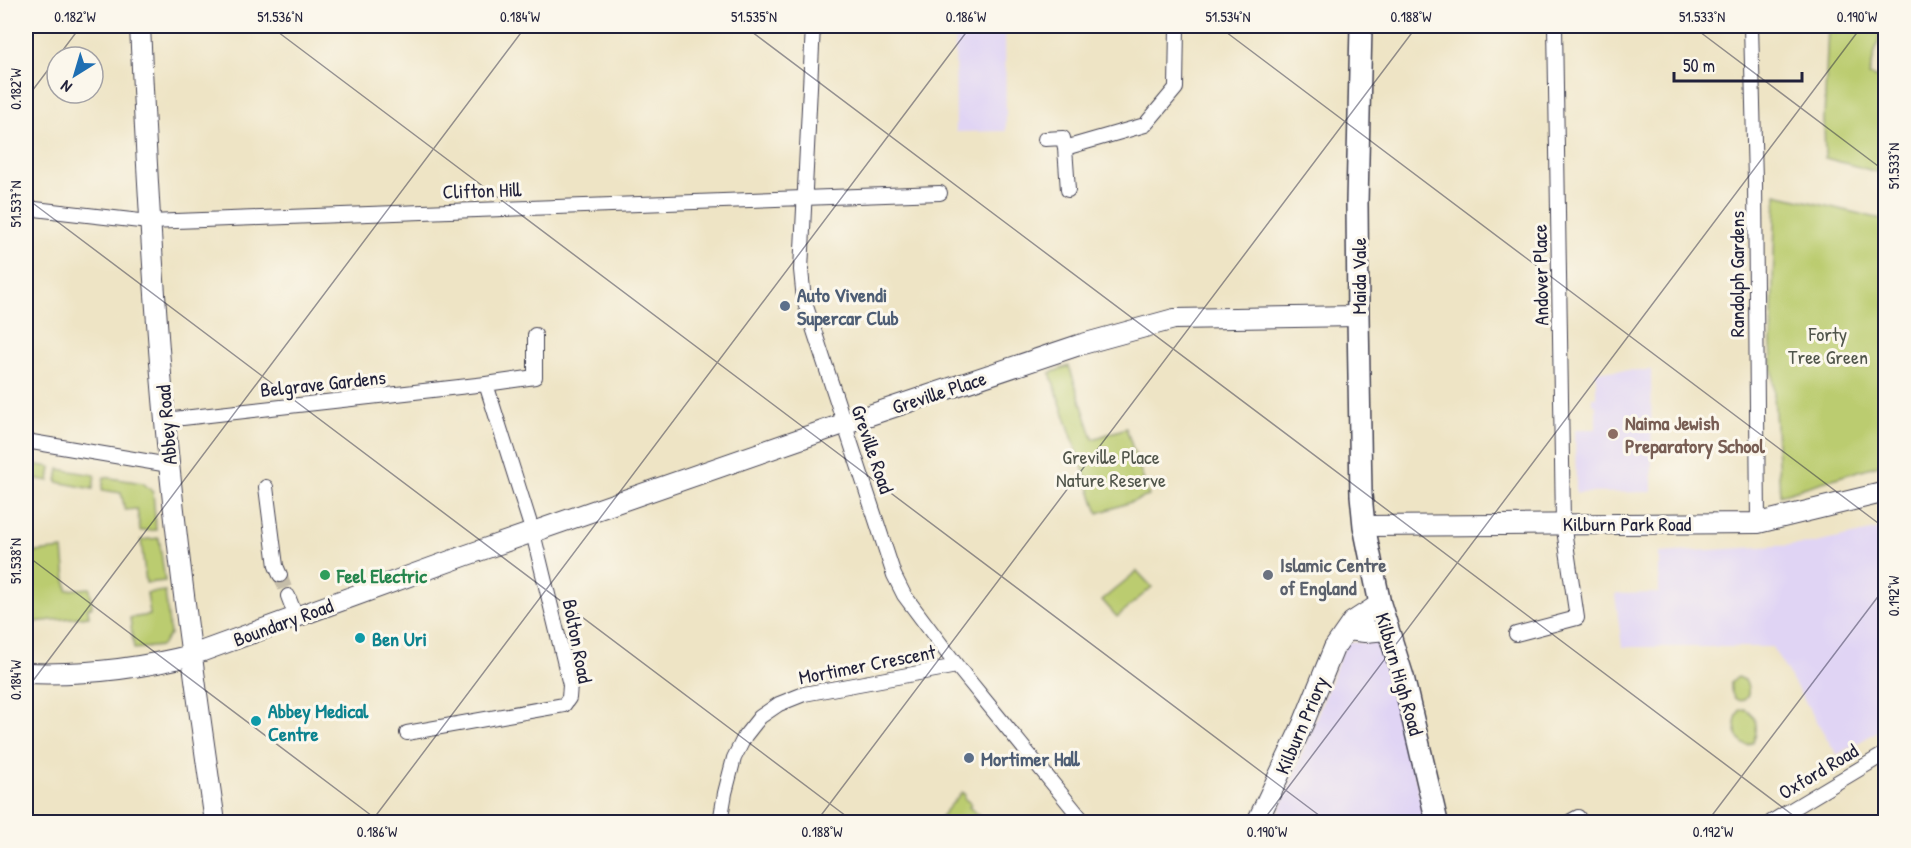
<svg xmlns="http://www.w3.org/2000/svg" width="1911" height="848" viewBox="0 0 1911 848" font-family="'Patrick Hand',sans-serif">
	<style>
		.built { fill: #e0d4f4 }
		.green { fill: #bbcc6f; stroke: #6e7755; stroke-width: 1.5 }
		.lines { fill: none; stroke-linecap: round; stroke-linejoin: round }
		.street-tunnel { stroke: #c5bda9; stroke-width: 14; stroke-dasharray: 14 7; stroke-linecap: butt }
		.street-casing { stroke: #413f50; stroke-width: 16 }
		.secondary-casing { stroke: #413f50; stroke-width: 22 }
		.primary-casing { stroke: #413f50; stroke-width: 24 }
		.street { stroke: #fff; stroke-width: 14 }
		.secondary { stroke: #fff; stroke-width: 20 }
		.primary { stroke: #fff; stroke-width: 21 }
		.ticks { fill: none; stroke: #22223b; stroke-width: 1.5; stroke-opacity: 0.45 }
		.service-dot { fill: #5c6f8a; stroke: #fbf7ec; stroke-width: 2 }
		.education-dot { fill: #8d6e63; stroke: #fbf7ec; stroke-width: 2 }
		.leisure-dot { fill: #2e9e5b; stroke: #fbf7ec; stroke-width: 2 }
		.worship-dot { fill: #6b7280; stroke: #fbf7ec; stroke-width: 2 }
		.culture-dot { fill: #0f9aa8; stroke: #fbf7ec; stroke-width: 2 }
		.labels { text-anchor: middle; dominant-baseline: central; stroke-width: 6; stroke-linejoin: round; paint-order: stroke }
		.street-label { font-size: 20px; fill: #22223b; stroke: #fbf7ec }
		.service-label { font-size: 20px; font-weight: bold; fill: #4e5e75; stroke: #fbf7ec; text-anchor: start }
		.park-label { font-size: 20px; fill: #50554b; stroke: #fbf7ec }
		.education-label { font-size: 20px; font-weight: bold; fill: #785e54; stroke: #fbf7ec; text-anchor: start }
		.worship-label { font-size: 20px; font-weight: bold; fill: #5b616d; stroke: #fbf7ec; text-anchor: start }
		.leisure-label { font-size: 20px; font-weight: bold; fill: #27864d; stroke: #fbf7ec; text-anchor: start }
		.culture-label { font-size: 20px; font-weight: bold; fill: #0d838f; stroke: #fbf7ec; text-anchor: start }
		.neatline { fill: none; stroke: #22223b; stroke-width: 2 }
		.ticks-label { font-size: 15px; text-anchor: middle; fill: #22223b }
	</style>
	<rect width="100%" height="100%" fill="#fbf7ec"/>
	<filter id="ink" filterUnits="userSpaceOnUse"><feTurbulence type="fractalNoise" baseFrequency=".0167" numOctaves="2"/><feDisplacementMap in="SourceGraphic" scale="12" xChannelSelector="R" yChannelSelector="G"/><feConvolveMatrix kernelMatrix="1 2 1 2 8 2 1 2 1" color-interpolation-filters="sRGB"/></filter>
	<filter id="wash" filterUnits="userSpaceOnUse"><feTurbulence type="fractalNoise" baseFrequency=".008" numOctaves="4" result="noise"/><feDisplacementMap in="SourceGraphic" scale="24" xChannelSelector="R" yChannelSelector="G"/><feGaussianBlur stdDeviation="1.35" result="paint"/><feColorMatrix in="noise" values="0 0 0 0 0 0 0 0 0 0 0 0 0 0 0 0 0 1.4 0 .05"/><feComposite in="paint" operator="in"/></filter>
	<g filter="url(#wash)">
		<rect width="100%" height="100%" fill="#eee4c5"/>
		<path class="built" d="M 955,26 L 1005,26 L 1006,131 L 956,132 Z
			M 1651,370 L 1652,492 L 1576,493 L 1575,429 L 1596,429 L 1596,405 L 1592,405 L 1592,397 L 1596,397 L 1596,371 Z
			M 1885,528 L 1885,727 L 1837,755 L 1772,647 L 1622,647 L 1615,594 L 1659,593 L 1659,553 L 1811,544 Z
			M 1346,642 L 1377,643 L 1403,725 L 1422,805 L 1423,822 L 1275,822 Z"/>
		<path class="green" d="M 1828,26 L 1885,26 L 1885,32 L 1881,31 L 1869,75 L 1885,80 L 1885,174 L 1825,158 L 1824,120 Z
			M 1776,194 L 1886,220 L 1885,463 L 1780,495 L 1771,344 Z
			M 1069,366 L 1093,439 L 1126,428 L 1149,496 L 1098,513 L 1050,373 Z
			M 26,463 L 51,467 L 49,481 L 26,477 Z
			M 59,469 L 95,475 L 93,489 L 57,482 Z
			M 104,477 L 143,483 L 153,492 L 156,530 L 140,531 L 137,509 L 125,510 L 121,493 L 102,490 Z
			M 159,538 L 165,581 L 146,583 L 141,540 Z
			M 63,549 L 67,590 L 90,588 L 92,607 L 88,608 L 89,616 L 26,623 L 26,553 Z
			M 1137,571 L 1152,587 L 1117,617 L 1102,600 Z
			M 165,591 L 170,634 L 161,646 L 134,649 L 130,618 L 150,615 L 147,593 Z
			M 1738,677 L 1745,680 C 1758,705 1728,709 1731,682 Z
			M 1745,709 C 1757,716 1759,730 1753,742 L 1748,745 L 1743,744 C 1734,733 1732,722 1740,710 Z
			M 962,792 L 965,795 L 964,798 L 971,804 L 969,807 L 979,815 L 972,822 L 941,822 L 938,820 Z"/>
	</g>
	<g filter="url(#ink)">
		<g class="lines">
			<path class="street-tunnel" d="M 280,575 L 288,596"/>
			<defs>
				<path id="street" d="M 813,26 L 801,270 L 804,300 L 894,575 L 904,595 L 957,666 L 1084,822
					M 1751,26 L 1755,181 L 1758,523
					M 1045,139 L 1063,138 L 1065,148 L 1145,125 L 1176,88 L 1177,26
					M 1065,148 L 1068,190
					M 26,208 L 149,222 L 940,193
					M 165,420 L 486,384
					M 26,441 L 169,465
					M 266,487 L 276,566 L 280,575
					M 288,596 L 296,617
					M 1516,634 L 1577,618 L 1563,523 L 1555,26
					M 407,733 L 564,705 L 569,698 L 570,685 L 533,533 L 486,384 L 535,377 L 535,335
					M 720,822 L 725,793 L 734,758 L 745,736 L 760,717 L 779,704 L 804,694 L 957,666
					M 1569,822 L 1578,817 L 1581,822
					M 1771,822 L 1886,753"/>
				<path id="secondary" d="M 140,26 C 146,157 153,289 165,421 C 177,555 196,689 215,822
					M 1364,526 L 1758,523 L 1886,492
					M 1347,630 L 1365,632 L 1387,630
					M 26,673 C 82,675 138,669 192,655 L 464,556 L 843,424 L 1079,345 L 1174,319 L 1358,316
					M 1257,822 L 1303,724 L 1334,648 L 1352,622 L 1380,604"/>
				<path id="primary" d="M 1361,26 L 1357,203 L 1358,316 L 1361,495 L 1364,526 L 1380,604 L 1403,677 L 1437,822"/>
			</defs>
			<use href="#street" class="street-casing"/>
			<use href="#secondary" class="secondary-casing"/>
			<use href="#primary" class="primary-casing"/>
			<use href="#street" class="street"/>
			<use href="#secondary" class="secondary"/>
			<use href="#primary" class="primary"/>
		</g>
	</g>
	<path class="ticks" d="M 270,26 L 1328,822M 744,26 L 1802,822M 1218,26 L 1886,529M 1692,26 L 1886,172M 26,99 L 81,26M 26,198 L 854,822M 26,555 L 380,822M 26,690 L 526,26M 371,822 L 971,26M 816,822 L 1417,26M 1262,822 L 1862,26M 1707,822 L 1886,586"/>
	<g class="service-dot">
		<circle cx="785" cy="306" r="6"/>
		<circle cx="969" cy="758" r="6"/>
	</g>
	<circle class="education-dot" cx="1613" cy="434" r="6"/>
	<circle class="leisure-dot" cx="325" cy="575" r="6"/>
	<circle class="worship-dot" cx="1268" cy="575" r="6"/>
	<g class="culture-dot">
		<circle cx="360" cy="638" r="6"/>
		<circle cx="256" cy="721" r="6"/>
	</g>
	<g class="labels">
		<g class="street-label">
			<text transform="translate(482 190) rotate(-2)">Clifton Hill</text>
			<text transform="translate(1736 274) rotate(-90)">Randolph Gardens</text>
			<text transform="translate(1540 275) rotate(-91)">Andover Place</text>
			<text transform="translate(1358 276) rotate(-90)">Maida Vale</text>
			<text transform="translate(323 383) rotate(-6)">Belgrave Gardens</text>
			<text transform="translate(939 392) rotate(-18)">Greville Place</text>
			<text transform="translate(166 425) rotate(-95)">Abbey Road</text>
			<text transform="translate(873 449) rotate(71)">Greville Road</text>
			<text x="1627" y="523">Kilburn Park Road</text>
			<text transform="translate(283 622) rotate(-20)">Boundary Road</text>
			<text transform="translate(578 641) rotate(79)">Bolton Road</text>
			<text transform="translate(867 664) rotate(-11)">Mortimer Crescent</text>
			<text transform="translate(1400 674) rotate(74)">Kilburn High Road</text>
			<text transform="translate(1301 725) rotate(-67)">Kilburn Priory</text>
			<text transform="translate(1818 771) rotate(-31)">Oxford Road</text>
		</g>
		<g class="service-label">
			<text x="797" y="294">Auto Vivendi<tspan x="797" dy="23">Supercar Club</tspan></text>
			<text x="981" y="758">Mortimer Hall</text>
		</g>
		<g class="park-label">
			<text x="1828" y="333">Forty<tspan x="1828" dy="23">Tree Green</tspan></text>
			<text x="1111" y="456">Greville Place<tspan x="1111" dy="23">Nature Reserve</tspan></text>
		</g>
		<g class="education-label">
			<text x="1625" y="422">Naima Jewish<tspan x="1625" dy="23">Preparatory School</tspan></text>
		</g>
		<g class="worship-label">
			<text x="1280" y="564">Islamic Centre<tspan x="1280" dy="23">of England</tspan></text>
		</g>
		<g class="leisure-label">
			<text x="337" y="575">Feel Electric</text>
		</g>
		<g class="culture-label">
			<text x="372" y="638">Ben Uri</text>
			<text x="268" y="710">Abbey Medical<tspan x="268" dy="23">Centre</tspan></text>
		</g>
	</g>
	<rect width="1911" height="848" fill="none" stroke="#fbf7ec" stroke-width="66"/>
	<g transform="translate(75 75) rotate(217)"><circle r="28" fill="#fbf7ec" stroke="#a4a2a5" stroke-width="1.5"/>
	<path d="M0-4.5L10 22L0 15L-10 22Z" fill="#1f6fb2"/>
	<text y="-9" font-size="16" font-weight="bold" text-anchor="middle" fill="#22223b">N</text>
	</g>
	<path d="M1674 72v9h128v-9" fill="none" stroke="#22223b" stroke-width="3"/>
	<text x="1683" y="72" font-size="18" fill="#22223b" stroke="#fbf7ec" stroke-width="4.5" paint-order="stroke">50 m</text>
	<rect x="33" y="33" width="1845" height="782" class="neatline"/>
	<g class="ticks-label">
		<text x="75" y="22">0.182°W</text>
		<text x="280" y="22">51.536°N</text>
		<text x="520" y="22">0.184°W</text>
		<text x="754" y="22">51.535°N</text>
		<text x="966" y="22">0.186°W</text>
		<text x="1228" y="22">51.534°N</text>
		<text x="1411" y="22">0.188°W</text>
		<text x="1702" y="22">51.533°N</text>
		<text x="1857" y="22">0.190°W</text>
		<text transform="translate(16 89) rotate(-90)" y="5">0.182°W</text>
		<text transform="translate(1894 166) rotate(-90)" y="5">51.533°N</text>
		<text transform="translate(16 204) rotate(-90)" y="5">51.537°N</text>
		<text transform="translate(16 561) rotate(-90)" y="5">51.538°N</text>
		<text transform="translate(1894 596) rotate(-90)" y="5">0.192°W</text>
		<text transform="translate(16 680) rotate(-90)" y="5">0.184°W</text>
		<text x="377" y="837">0.186°W</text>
		<text x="822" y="837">0.188°W</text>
		<text x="1267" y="837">0.190°W</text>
		<text x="1713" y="837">0.192°W</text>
	</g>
</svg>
